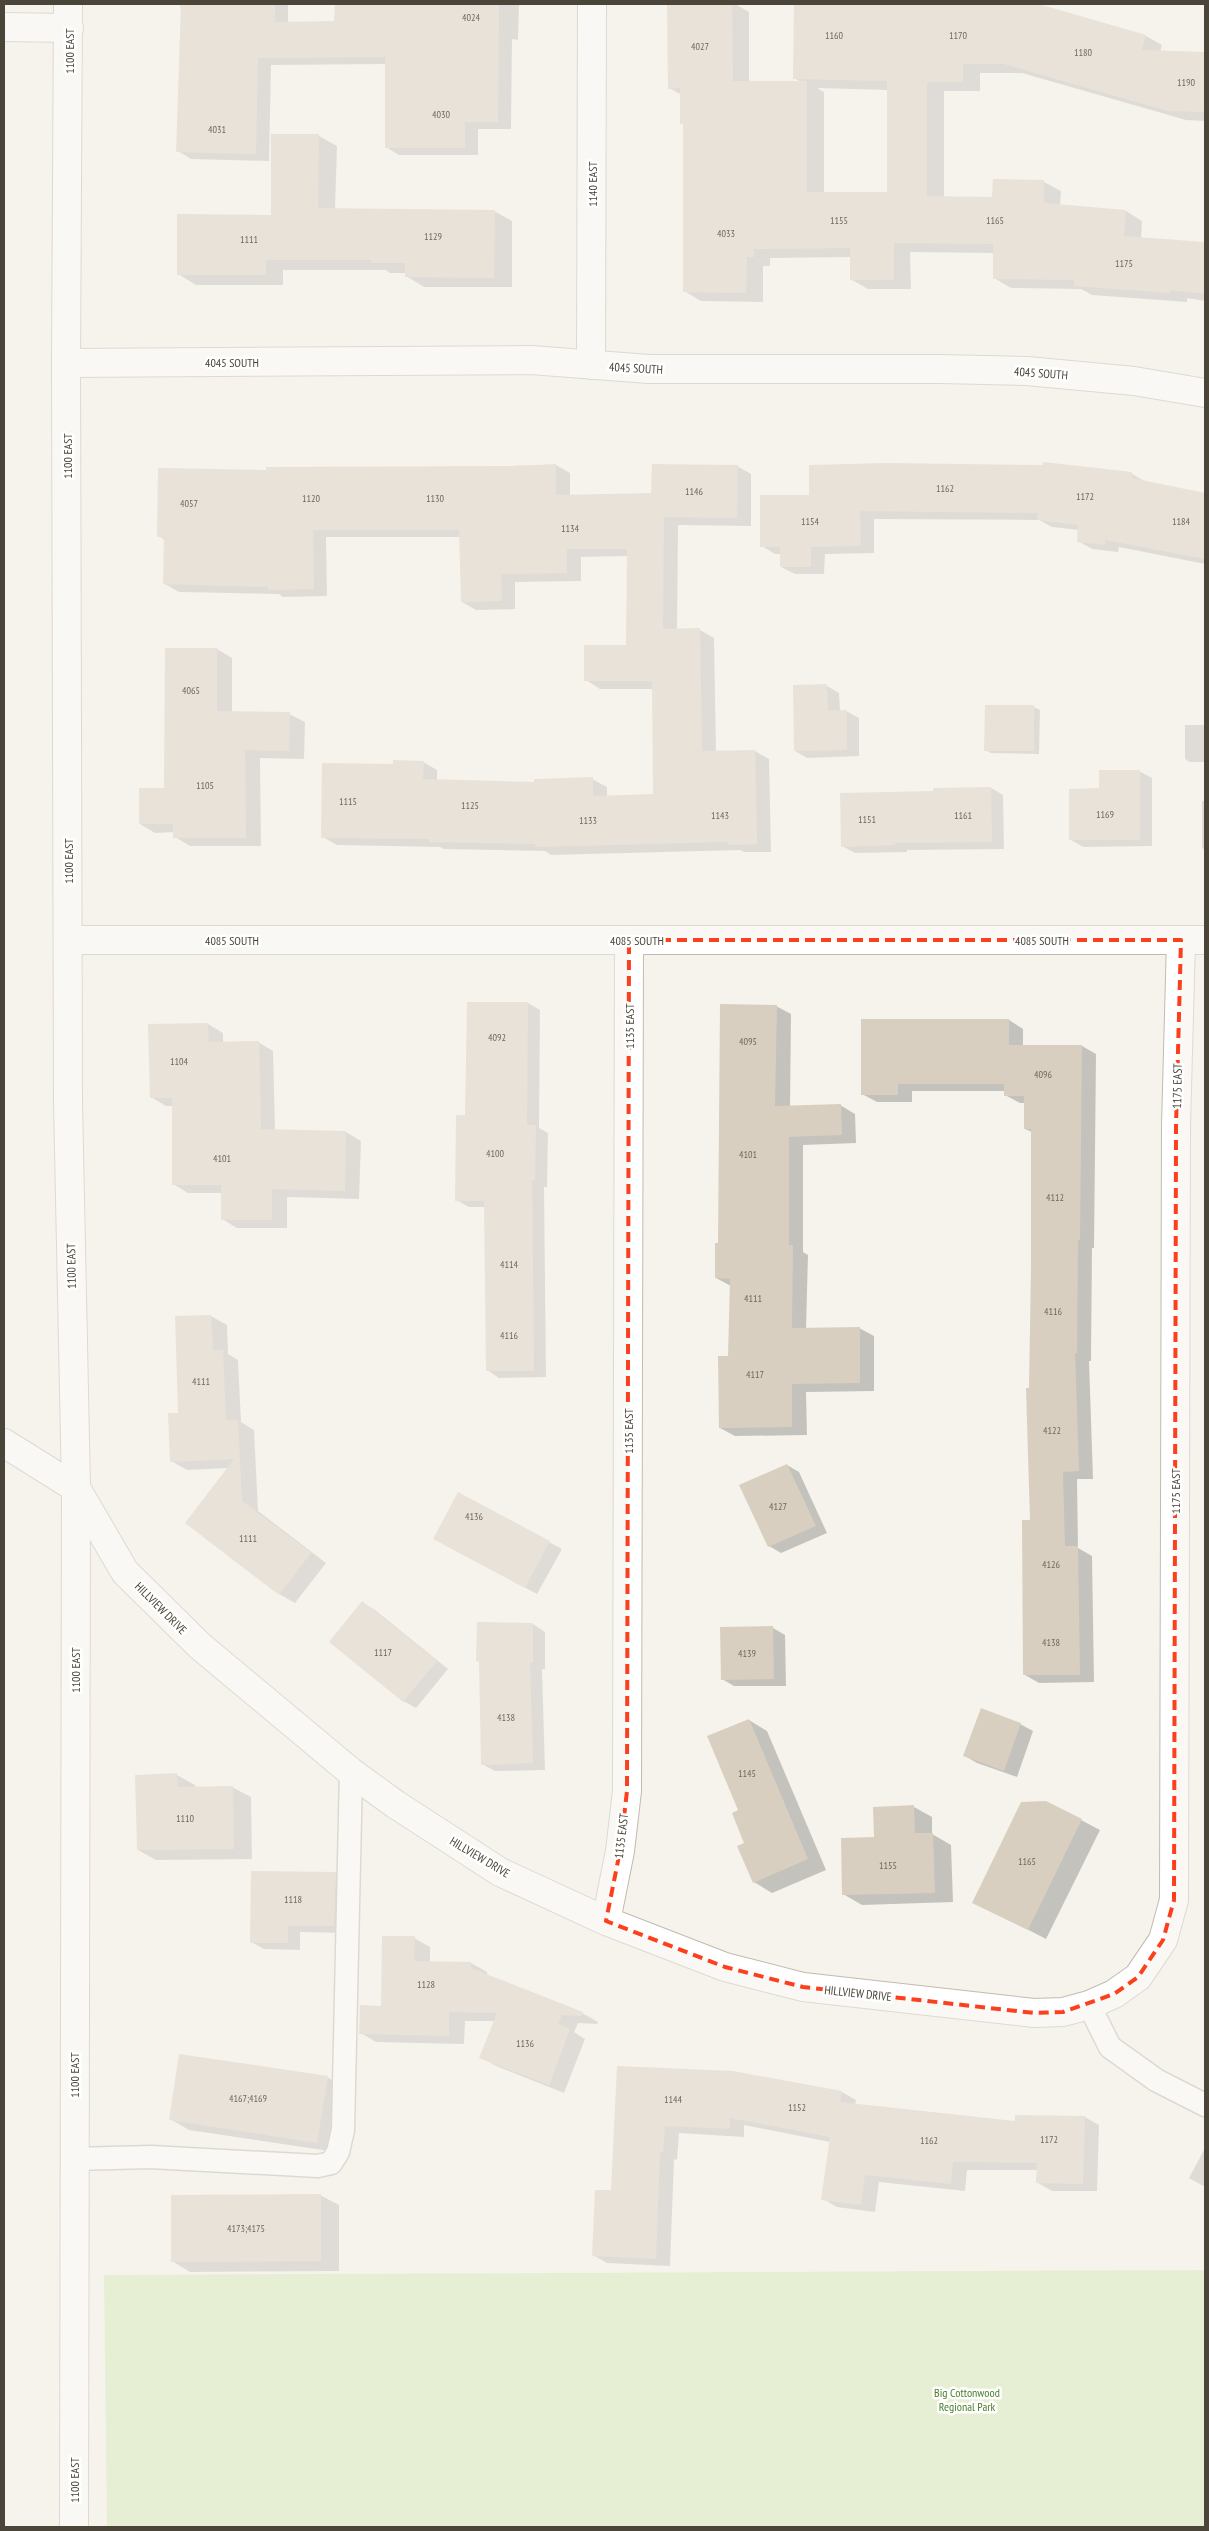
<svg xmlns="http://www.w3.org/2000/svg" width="1209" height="2531" viewBox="0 0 1209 2531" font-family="'PT Sans Narrow',sans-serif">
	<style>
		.green { fill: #d2eab5 }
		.shadow { fill: #0003; fill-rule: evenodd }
		.building { fill: #d8cfc1 }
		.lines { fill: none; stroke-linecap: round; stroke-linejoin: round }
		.service-casing { stroke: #c2bbae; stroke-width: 25 }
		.minor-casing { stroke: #c2bbae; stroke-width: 30 }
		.tertiary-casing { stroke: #c2bbae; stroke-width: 30 }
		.service { stroke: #fff; stroke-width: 22 }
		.minor { stroke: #fff; stroke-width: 28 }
		.tertiary { stroke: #fff; stroke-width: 28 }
		.marked { fill: none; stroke: #fc3f1d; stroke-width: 4; stroke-dasharray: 10 6; stroke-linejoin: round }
		.labels { text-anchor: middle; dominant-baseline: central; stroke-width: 5; stroke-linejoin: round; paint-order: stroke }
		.number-label { font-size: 10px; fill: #6e675b }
		.street-label { font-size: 12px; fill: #4b4439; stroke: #fff }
		.park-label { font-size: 12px; fill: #4a7f2a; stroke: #fff }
	</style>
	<rect width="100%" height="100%" fill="#f6f3ec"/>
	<path class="green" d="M 1205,2270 L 1205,2527 L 107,2527 L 104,2275 Z"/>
	<path class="shadow" d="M 180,4 L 288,4 L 288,23 L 336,22 L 336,4 L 519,4 L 518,40 L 512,39 L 511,129 L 478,129 L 478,155 L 399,155 L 386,147 L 386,64 L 271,65 L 269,161 L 191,159 L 178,151 L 182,15 Z
		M 668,4 L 735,4 L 749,12 L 749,82 L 801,82 L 794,78 L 1146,36 L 1162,45 L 1160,52 L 1205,53 L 1205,121 L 1186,120 L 1022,73 L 980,73 L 980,91 L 944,91 L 944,197 L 994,199 L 1044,182 L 1061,191 L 1060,206 L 1126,211 L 1142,221 L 1141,239 L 1204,244 L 1205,234 L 1205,301 L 1187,298 L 1187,302 L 1092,295 L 1081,289 L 1011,288 L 994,278 L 994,253 L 910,252 L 911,289 L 868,289 L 852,280 L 851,257 L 770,258 L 770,266 L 763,266 L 763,302 L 701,301 L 684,291 L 684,124 L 682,95 L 669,88 ZM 817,88 L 888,90 L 888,193 L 824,193 L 824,92 Z
		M 272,135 L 319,136 L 337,146 L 335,209 L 494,211 L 512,221 L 512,287 L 424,287 L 406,276 L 406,273 L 390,273 L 386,270 L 283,270 L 283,285 L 196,285 L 178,274 L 272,216 Z
		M 1044,464 L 1132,474 L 1146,482 L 1205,494 L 1205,564 L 1119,547 L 1118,552 L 1092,549 L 1078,541 L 1079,530 L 1052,527 L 1039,520 L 874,519 L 874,553 L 825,554 L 824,574 L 795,574 L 781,567 L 781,554 L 775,554 L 762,546 L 810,496 L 1044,466 Z
		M 556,465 L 570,473 L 570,496 L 653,494 L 737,466 L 751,474 L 751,526 L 678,525 L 677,630 L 700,630 L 714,638 L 716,752 L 755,751 L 769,759 L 771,852 L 744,852 L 740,850 L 551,855 L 545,851 L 444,849 L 440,847 L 337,845 L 323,837 L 395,765 L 423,762 L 437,770 L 437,781 L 535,783 L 592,779 L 607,787 L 607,797 L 655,795 L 653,689 L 600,689 L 586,680 L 627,646 L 628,556 L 581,557 L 581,581 L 515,582 L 515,609 L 476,610 L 462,602 L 461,537 L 326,537 L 327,596 L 283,597 L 279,594 L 179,592 L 165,584 L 165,540 L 159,536 L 267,471 Z
		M 217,649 L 232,658 L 232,712 L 289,714 L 305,722 L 304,759 L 260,758 L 261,846 L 190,846 L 175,837 L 175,832 L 155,833 L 140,824 L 166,789 Z
		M 827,686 L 839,693 L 840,711 L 846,711 L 859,718 L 859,756 L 807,758 L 795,751 Z
		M 1034,707 L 1040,710 L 1039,754 L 991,753 L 985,750 Z
		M 1185,725 L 1205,725 L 1205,762 L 1190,762 L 1185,759 Z
		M 1139,771 L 1152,778 L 1152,846 L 1083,847 L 1071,840 L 1101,789 Z
		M 991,788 L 1003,795 L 1004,849 L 907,850 L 907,852 L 855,853 L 842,846 L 935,792 L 935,789 Z
		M 1202,801 L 1205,801 L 1205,850 L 1202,848 Z
		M 528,1003 L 540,1010 L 539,1128 L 548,1133 L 547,1187 L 544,1187 L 546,1377 L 499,1378 L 487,1370 L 486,1207 L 469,1207 L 456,1200 Z
		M 776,1006 L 791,1014 L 790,1107 L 840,1105 L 855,1114 L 856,1143 L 803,1145 L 803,1252 L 808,1255 L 806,1329 L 859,1328 L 874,1336 L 874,1391 L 806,1392 L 807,1435 L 735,1436 L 720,1428 L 729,1357 L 731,1286 L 716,1278 L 719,1245 Z
		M 1009,1020 L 1023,1029 L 1023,1046 L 1082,1046 L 1096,1054 L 1094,1248 L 1092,1248 L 1091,1361 L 1089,1361 L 1093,1479 L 1077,1479 L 1078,1548 L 1092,1556 L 1094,1682 L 1039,1683 L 1025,1675 L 1031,1521 L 1033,1268 L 1032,1132 L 1025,1129 L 1025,1103 L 1020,1103 L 1005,1095 L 1005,1091 L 912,1091 L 912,1102 L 877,1102 L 862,1094 Z
		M 208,1024 L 223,1033 L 223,1043 L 258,1042 L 273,1051 L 275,1131 L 346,1132 L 361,1141 L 359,1199 L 287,1197 L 287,1228 L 237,1228 L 222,1219 L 223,1193 L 188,1193 L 173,1184 L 173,1106 L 166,1106 L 151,1097 Z
		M 211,1316 L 227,1325 L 228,1354 L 238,1360 L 241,1422 L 254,1430 L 258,1511 L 326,1563 L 295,1603 L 279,1594 L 229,1468 L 187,1470 L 171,1461 Z
		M 787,1465 L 799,1472 L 827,1533 L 781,1553 L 769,1546 Z
		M 458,1494 L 562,1549 L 537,1594 L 447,1546 Z
		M 363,1603 L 375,1610 L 448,1669 L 416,1708 L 403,1701 Z
		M 533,1624 L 545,1632 L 545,1669 L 542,1669 L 545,1770 L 495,1771 L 482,1764 Z
		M 721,1628 L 773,1628 L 785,1635 L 786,1686 L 734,1686 L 722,1679 Z
		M 749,1720 L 767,1731 L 826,1870 L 772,1893 L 754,1882 L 740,1811 Z
		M 1020,1724 L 1033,1731 L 1017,1777 L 977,1763 L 965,1756 Z
		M 177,1775 L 195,1785 L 195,1788 L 232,1787 L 251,1797 L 252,1859 L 156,1860 L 138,1850 Z
		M 914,1807 L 932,1817 L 932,1834 L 951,1845 L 953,1902 L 862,1905 L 843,1894 L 875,1838 Z
		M 1081,1820 L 1100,1830 L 1046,1939 L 974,1902 Z
		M 335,1873 L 348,1880 L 346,1933 L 300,1932 L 300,1950 L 264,1949 L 251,1942 Z
		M 414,1938 L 430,1947 L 430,1963 L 471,1963 L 487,1972 L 487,1976 L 582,2013 L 598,2022 L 597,2024 L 578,2023 L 574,2032 L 585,2039 L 564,2093 L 496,2066 L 481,2057 L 495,2021 L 465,2021 L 464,2044 L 376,2042 L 361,2033 L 382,2007 Z
		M 618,2068 L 842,2092 L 856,2100 L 855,2105 L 1016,2122 L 1085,2117 L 1099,2125 L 1097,2191 L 1052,2191 L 1038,2183 L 1038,2170 L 967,2170 L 965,2191 L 879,2182 L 875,2212 L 837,2207 L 823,2199 L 830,2142 L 744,2125 L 744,2137 L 679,2133 L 677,2160 L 674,2159 L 670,2266 L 607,2263 L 593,2255 L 612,2192 Z
		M 327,2077 L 345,2088 L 336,2152 L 189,2130 L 170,2119 Z
		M 1205,2148 L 1205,2187 L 1189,2178 Z
		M 320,2195 L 339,2205 L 339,2271 L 190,2272 L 172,2261 Z"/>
	<path class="building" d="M 181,4 L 275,4 L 275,22 L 334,21 L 335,4 L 499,4 L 498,122 L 465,122 L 465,148 L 385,148 L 385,57 L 258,58 L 256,154 L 176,152 Z
		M 667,4 L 732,4 L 733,81 L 807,81 L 807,192 L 887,192 L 887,81 L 793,79 L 794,4 L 1039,4 L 1146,35 L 1142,50 L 1205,52 L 1205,112 L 1168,111 L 1004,64 L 963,64 L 963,82 L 927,82 L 927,196 L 992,197 L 993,179 L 1044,180 L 1044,203 L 1126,210 L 1124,236 L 1205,242 L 1205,294 L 1171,290 L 1171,293 L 1074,286 L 1074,280 L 993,279 L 993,244 L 894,243 L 894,280 L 850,280 L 850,248 L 754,249 L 754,257 L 747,257 L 746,293 L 683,292 L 683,124 L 680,124 L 680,88 L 668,89 Z
		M 271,134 L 319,134 L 318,208 L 495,210 L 494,278 L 405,277 L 405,263 L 371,263 L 371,260 L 266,260 L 266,275 L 177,275 L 177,214 L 271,215 Z
		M 1043,462 L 1132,472 L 1132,478 L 1205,493 L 1205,559 L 1105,540 L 1105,545 L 1077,542 L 1078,525 L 1037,520 L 1038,513 L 860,511 L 861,546 L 811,547 L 811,567 L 780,567 L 780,547 L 760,547 L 760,495 L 809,495 L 809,465 L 886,463 L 1043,465 Z
		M 556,464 L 556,495 L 651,493 L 652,464 L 738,465 L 737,518 L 664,517 L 663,629 L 700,628 L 702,751 L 755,750 L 757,844 L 728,845 L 728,842 L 535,847 L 535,844 L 429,842 L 429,839 L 321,838 L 322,763 L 393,764 L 393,760 L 424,761 L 423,779 L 534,782 L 534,779 L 593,777 L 593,796 L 653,794 L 652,681 L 584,681 L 584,645 L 626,645 L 627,549 L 567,549 L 567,573 L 501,574 L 502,601 L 461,602 L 459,530 L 313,530 L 314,589 L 268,590 L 268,587 L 163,584 L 164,537 L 157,537 L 158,468 L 266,470 L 266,467 L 514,466 Z
		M 165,648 L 217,648 L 217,711 L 290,712 L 289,751 L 245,750 L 246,838 L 173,838 L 173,824 L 139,824 L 139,788 L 164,788 Z
		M 827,684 L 828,711 L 847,710 L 847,750 L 794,751 L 793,685 Z
		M 985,705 L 1034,705 L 1034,751 L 984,751 Z
		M 1099,770 L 1140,770 L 1140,840 L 1069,840 L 1069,789 L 1099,788 Z
		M 991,787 L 992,842 L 895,843 L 895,845 L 841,847 L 840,793 L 933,791 L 933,788 Z
		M 467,1002 L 528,1002 L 527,1125 L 536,1125 L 535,1180 L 532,1180 L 534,1371 L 486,1371 L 484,1201 L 455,1201 L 456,1115 L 465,1115 Z
		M 720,1004 L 777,1005 L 775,1106 L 841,1104 L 842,1135 L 789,1137 L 789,1245 L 793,1245 L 792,1328 L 860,1327 L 860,1383 L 792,1384 L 792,1427 L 719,1428 L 718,1356 L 728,1356 L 730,1279 L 715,1278 L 715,1243 L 718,1243 Z
		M 861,1019 L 1009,1019 L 1009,1045 L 1082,1045 L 1080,1240 L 1078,1240 L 1077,1353 L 1075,1353 L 1079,1471 L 1063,1472 L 1065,1546 L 1078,1546 L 1080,1675 L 1023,1675 L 1022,1520 L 1030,1520 L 1026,1388 L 1029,1388 L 1031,1268 L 1031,1129 L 1024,1129 L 1024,1096 L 1004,1096 L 1004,1084 L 898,1084 L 898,1095 L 861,1095 Z
		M 208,1023 L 209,1042 L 259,1041 L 261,1129 L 346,1131 L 345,1191 L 272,1189 L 272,1220 L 221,1220 L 221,1185 L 172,1185 L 172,1098 L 150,1098 L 148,1024 Z
		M 211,1315 L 213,1350 L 223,1350 L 226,1420 L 238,1420 L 242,1501 L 311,1553 L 279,1595 L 185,1523 L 234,1459 L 170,1462 L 168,1413 L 178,1413 L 175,1316 Z
		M 787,1464 L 816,1526 L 768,1547 L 739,1485 Z
		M 458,1492 L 550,1541 L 525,1588 L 433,1539 Z
		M 362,1601 L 437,1661 L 403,1702 L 329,1642 Z
		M 477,1622 L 533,1623 L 533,1663 L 530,1663 L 533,1763 L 481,1765 L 479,1662 L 476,1661 Z
		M 773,1626 L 774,1679 L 721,1680 L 720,1627 Z
		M 981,1708 L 1021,1723 L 1004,1771 L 963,1756 Z
		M 749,1719 L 808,1859 L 753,1883 L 737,1846 L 744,1843 L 732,1813 L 738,1810 L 707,1736 Z
		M 177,1773 L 178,1787 L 233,1786 L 234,1849 L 137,1850 L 135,1775 Z
		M 1046,1801 L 1082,1819 L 1028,1930 L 972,1903 L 1021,1802 Z
		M 914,1805 L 915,1833 L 933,1833 L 935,1893 L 842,1895 L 841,1838 L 874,1837 L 873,1807 Z
		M 251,1871 L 336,1872 L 334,1926 L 288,1926 L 288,1943 L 250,1943 Z
		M 382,1936 L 415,1936 L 414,1961 L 471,1962 L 471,1968 L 583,2012 L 582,2016 L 562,2015 L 558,2024 L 570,2029 L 549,2085 L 479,2058 L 497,2013 L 449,2012 L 449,2036 L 359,2034 L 360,2005 L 381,2006 Z
		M 179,2054 L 328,2076 L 317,2143 L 169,2120 Z
		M 617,2066 L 733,2071 L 842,2091 L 840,2102 L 1015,2121 L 1015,2115 L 1085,2116 L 1083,2184 L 1036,2183 L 1037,2163 L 953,2162 L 951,2184 L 865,2175 L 861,2205 L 821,2200 L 830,2137 L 730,2118 L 730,2129 L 665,2126 L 663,2152 L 660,2152 L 656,2259 L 592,2256 L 595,2190 L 611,2190 Z
		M 321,2194 L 321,2261 L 171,2262 L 171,2195 Z"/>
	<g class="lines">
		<defs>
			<path id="service" d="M 1089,2005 L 1110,2047 L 1156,2080 L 1205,2105
				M 73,2159 L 151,2157 L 318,2166 L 331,2163 L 338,2152 L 343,2130 L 351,1772"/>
			<path id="minor" d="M 4,27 L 69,28
				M 66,363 L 531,360 L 649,369 L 939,369 L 1027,371 L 1134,381 L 1205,393
				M 591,365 L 592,4
				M 68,940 L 1205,940
				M 4,1443 L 76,1488 L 125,1572 L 200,1646 L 351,1772 L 395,1804 L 500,1872 L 606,1921 L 725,1967 L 803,1987 L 1034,2013 L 1063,2012 L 1089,2005 L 1114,1994 L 1138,1977 L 1163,1940 L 1174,1900 L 1176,1126 L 1181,940
				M 606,1921 L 620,1851 L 627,1791 L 629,940"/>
			<path id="tertiary" d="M 68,4 L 66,363 L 68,1101 L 76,1488 L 74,2527"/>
		</defs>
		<use href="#service" class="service-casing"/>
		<use href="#minor" class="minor-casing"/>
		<use href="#tertiary" class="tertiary-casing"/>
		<use href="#service" class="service"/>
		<use href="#minor" class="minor"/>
		<use href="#tertiary" class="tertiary"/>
	</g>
	<path d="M0 0H1209V2531H0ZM 629,940 L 1181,940 L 1176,1126 L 1174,1900 L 1163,1940 L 1138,1977 L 1114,1994 L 1063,2012 L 1034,2013 L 803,1987 L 725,1967 L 606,1921 L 620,1851 L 627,1791 Z" fill="#f6f3ec" fill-opacity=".55" fill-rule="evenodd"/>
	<path class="marked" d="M 629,940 L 1181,940 L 1176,1126 L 1174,1900 L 1163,1940 L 1138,1977 L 1114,1994 L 1063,2012 L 1034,2013 L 803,1987 L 725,1967 L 606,1921 L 620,1851 L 627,1791 Z"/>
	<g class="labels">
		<g class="number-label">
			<text x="471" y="17">4024</text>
			<text x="834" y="35">1160</text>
			<text x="958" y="35">1170</text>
			<text x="700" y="46">4027</text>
			<text x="1083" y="52">1180</text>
			<text x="1186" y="82">1190</text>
			<text x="441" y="114">4030</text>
			<text x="217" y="129">4031</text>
			<text x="839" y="220">1155</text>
			<text x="995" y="220">1165</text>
			<text x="726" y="233">4033</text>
			<text x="433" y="236">1129</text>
			<text x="249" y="239">1111</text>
			<text x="1124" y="263">1175</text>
			<text x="945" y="488">1162</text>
			<text x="694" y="491">1146</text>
			<text x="1085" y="496">1172</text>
			<text x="311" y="498">1120</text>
			<text x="435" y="498">1130</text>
			<text x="189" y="503">4057</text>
			<text x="810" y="521">1154</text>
			<text x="1181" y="521">1184</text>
			<text x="570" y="528">1134</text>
			<text x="191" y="690">4065</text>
			<text x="205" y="785">1105</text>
			<text x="348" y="801">1115</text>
			<text x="470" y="805">1125</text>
			<text x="1105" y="814">1169</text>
			<text x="720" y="815">1143</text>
			<text x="963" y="815">1161</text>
			<text x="867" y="819">1151</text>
			<text x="588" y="820">1133</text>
			<text x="497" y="1037">4092</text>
			<text x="748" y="1041">4095</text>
			<text x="179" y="1061">1104</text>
			<text x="1043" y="1074">4096</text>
			<text x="495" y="1153">4100</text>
			<text x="748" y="1154">4101</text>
			<text x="222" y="1158">4101</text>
			<text x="1055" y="1197">4112</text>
			<text x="509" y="1264">4114</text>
			<text x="753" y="1298">4111</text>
			<text x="1053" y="1311">4116</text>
			<text x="509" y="1335">4116</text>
			<text x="755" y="1374">4117</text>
			<text x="201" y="1381">4111</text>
			<text x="1052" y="1430">4122</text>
			<text x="778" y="1506">4127</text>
			<text x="474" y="1516">4136</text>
			<text x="248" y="1538">1111</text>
			<text x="1051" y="1564">4126</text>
			<text x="1051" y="1642">4138</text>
			<text x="383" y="1652">1117</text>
			<text x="747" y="1653">4139</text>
			<text x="506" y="1717">4138</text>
			<text x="747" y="1773">1145</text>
			<text x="185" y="1818">1110</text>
			<text x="1027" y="1861">1165</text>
			<text x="888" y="1865">1155</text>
			<text x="293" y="1899">1118</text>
			<text x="426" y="1984">1128</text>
			<text x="525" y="2043">1136</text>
			<text x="248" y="2098">4167;4169</text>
			<text x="673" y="2099">1144</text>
			<text x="797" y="2107">1152</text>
			<text x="1049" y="2139">1172</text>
			<text x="929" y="2140">1162</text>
			<text x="246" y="2228">4173;4175</text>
		</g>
		<g class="street-label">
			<text transform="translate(69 51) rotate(-90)">1100 EAST</text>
			<text transform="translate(592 184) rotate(-90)">1140 EAST</text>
			<text x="232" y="362">4045 SOUTH</text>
			<text transform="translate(636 368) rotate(3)">4045 SOUTH</text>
			<text transform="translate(1041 373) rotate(4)">4045 SOUTH</text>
			<text transform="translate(67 456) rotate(-90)">1100 EAST</text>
			<text transform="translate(68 861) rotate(-90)">1100 EAST</text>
			<text x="232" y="940">4085 SOUTH</text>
			<text x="637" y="940">4085 SOUTH</text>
			<text x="1042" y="940">4085 SOUTH</text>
			<text transform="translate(629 1026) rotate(-90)">1135 EAST</text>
			<text transform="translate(1177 1086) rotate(-89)">1175 EAST</text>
			<text transform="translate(71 1266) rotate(-91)">1100 EAST</text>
			<text transform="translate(628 1431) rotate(-90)">1135 EAST</text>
			<text transform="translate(1175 1491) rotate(-90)">1175 EAST</text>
			<text transform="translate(161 1608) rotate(45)">HILLVIEW DRIVE</text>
			<text transform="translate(75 1670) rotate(-90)">1100 EAST</text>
			<text transform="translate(621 1836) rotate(-83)">1135 EAST</text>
			<text transform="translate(480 1857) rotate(31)">HILLVIEW DRIVE</text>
			<text transform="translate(858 1993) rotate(6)">HILLVIEW DRIVE</text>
			<text transform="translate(74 2075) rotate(-90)">1100 EAST</text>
			<text transform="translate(74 2480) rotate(-90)">1100 EAST</text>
		</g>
		<g class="park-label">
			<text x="967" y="2392">Big Cottonwood<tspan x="967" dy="14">Regional Park</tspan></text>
		</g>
	</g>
	<rect width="1209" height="2531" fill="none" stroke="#4b4439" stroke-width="10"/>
</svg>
